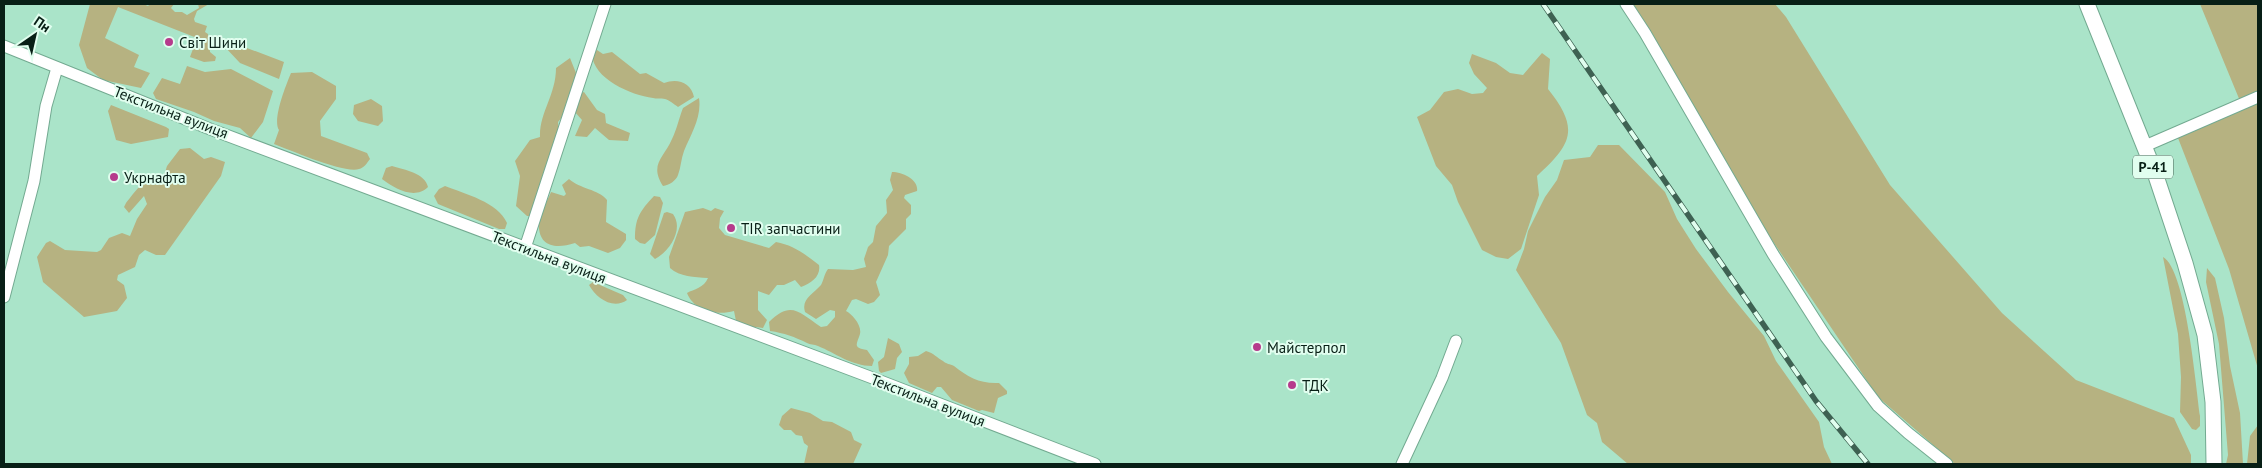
<svg xmlns="http://www.w3.org/2000/svg" width="2262" height="468" viewBox="0 0 2262 468" font-family="'PT Sans',sans-serif">
	<style>
		.green { fill: #b6b281 }
		.lines { fill: none; stroke-linecap: round; stroke-linejoin: round }
		.minor-casing { stroke: #73aa91; stroke-width: 13 }
		.major-casing { stroke: #73aa91; stroke-width: 17 }
		.minor { stroke: #fff; stroke-width: 11 }
		.major { stroke: #fff; stroke-width: 15 }
		.rail-casing { stroke: #3e6152; stroke-width: 5.5 }
		.rail { stroke: #e1feef; stroke-width: 4; stroke-dasharray: 11; stroke-linecap: butt }
		.poi-dot { fill: #b63b8c; stroke: #e1feef; stroke-width: 2 }
		.labels { text-anchor: middle; dominant-baseline: central; stroke-width: 4; stroke-linejoin: round; paint-order: stroke }
		.shield { fill: #e1feef; stroke: #496257; stroke-width: 1 }
		.shield-label { font-size: 14px; font-weight: bold; fill: #081f16 }
		.poi-label { font-size: 15px; fill: #081f16; stroke: #e1feef; text-anchor: start }
		.street-label { font-size: 15px; fill: #081f16; stroke: #e1feef }
	</style>
	<rect width="100%" height="100%" fill="#aae4c9"/>
	<path class="green" d="M 90,4 L 143,4 L 148,6 L 150,4 L 174,4 L 171,8 L 175,12 L 182,12 L 187,15 L 199,8 L 198,4 L 209,4 L 197,11 L 194,19 L 195,22 L 207,26 L 205,32 L 208,34 L 210,52 L 216,57 L 215,61 L 204,62 L 190,57 L 197,38 L 118,7 L 105,38 L 139,55 L 134,67 L 150,73 L 141,88 L 103,80 L 87,68 L 79,45 Z
		M 1628,4 L 1775,4 L 1786,17 L 1890,185 L 2002,313 L 2076,380 L 2174,418 L 2191,455 L 2191,464 L 1955,464 L 1878,397 L 1751,209 Z
		M 2200,4 L 2258,4 L 2258,92 L 2240,101 Z
		M 226,40 L 284,62 L 279,79 L 240,63 L 224,46 Z
		M 597,50 L 603,54 L 612,52 L 640,74 L 646,73 L 664,83 C 677,78 691,82 694,97 L 678,107 C 674,104 669,100 665,99 C 661,98 656,99 653,98 C 631,95 593,79 592,54 Z
		M 1542,53 L 1550,59 L 1548,89 C 1580,129 1572,144 1537,176 L 1539,195 L 1521,249 L 1508,259 L 1496,257 L 1482,250 L 1458,202 L 1452,185 L 1436,166 L 1417,117 L 1430,110 L 1444,92 L 1458,89 L 1472,94 L 1483,93 L 1487,88 L 1474,74 L 1469,63 L 1472,54 L 1496,63 L 1510,73 L 1523,75 Z
		M 570,58 L 576,73 L 572,105 L 558,122 L 560,140 L 530,216 L 527,216 L 516,206 L 520,176 L 515,161 L 530,140 L 540,137 C 539,113 556,95 556,68 Z
		M 187,66 L 205,72 L 231,69 L 273,91 L 263,122 L 251,138 L 240,128 L 214,121 L 194,112 L 156,99 L 153,93 L 162,78 L 180,84 Z
		M 312,72 L 336,86 L 336,99 L 320,121 L 321,136 L 367,153 L 370,159 C 367,163 364,168 359,169 C 345,174 290,150 274,144 L 279,130 C 272,120 286,85 291,73 Z
		M 584,92 L 597,110 L 605,114 L 606,123 L 630,133 L 628,141 L 609,140 L 595,128 L 587,137 L 575,136 L 582,120 L 574,111 L 579,94 Z
		M 699,98 C 702,117 691,134 684,151 C 681,159 681,167 678,175 C 676,181 669,185 663,186 C 649,164 664,158 672,139 C 677,129 679,118 683,108 Z
		M 371,99 L 382,106 L 383,121 L 378,126 L 358,121 L 353,114 L 354,105 Z
		M 2258,102 L 2258,369 L 2229,269 L 2178,138 Z
		M 111,105 L 166,127 L 169,129 L 168,137 L 131,144 L 116,140 L 108,111 Z
		M 1598,145 L 1619,145 L 1665,192 L 1677,219 L 1696,249 L 1728,292 L 1764,336 L 1776,361 L 1819,422 L 1824,447 L 1832,464 L 1628,464 L 1602,442 L 1597,423 L 1587,415 L 1561,343 L 1516,270 L 1524,249 L 1528,231 L 1545,197 L 1557,180 L 1564,160 L 1590,157 Z
		M 190,148 L 204,159 L 211,157 L 225,162 L 221,176 L 165,255 L 156,255 L 145,250 L 139,255 L 135,267 L 118,275 L 117,280 L 124,285 L 127,298 L 117,311 L 84,317 L 43,282 L 37,257 L 46,243 L 50,241 L 65,250 L 97,252 L 101,250 L 109,238 L 122,233 L 130,236 L 137,219 L 147,204 L 144,196 L 129,213 L 124,207 L 126,203 C 132,196 140,182 151,181 C 156,180 158,182 163,179 L 167,166 L 180,149 Z
		M 392,166 C 405,170 425,173 428,187 C 415,200 395,189 382,179 L 386,168 Z
		M 892,172 C 903,172 919,180 917,191 L 905,195 L 904,198 L 911,205 L 911,214 L 906,219 L 906,229 L 889,246 L 888,255 L 876,282 L 880,295 L 874,302 L 868,304 L 856,299 L 852,300 L 846,311 C 852,314 862,325 860,334 C 857,344 852,348 867,350 L 874,360 L 872,366 C 852,366 835,353 818,346 C 814,344 810,345 807,343 C 795,337 784,333 770,331 L 769,322 C 791,300 799,312 821,327 L 827,326 L 835,317 L 835,311 L 830,310 L 816,319 L 805,312 C 801,299 813,294 821,285 C 824,280 824,274 828,269 L 853,270 L 866,267 L 864,259 L 868,247 L 873,242 L 876,226 L 887,213 L 886,200 L 893,190 L 890,180 Z
		M 569,179 C 580,189 598,189 607,200 L 606,222 L 626,234 L 626,240 L 620,248 L 608,253 L 589,246 L 580,247 L 575,243 C 554,250 537,246 539,221 C 540,212 548,200 551,192 L 564,196 L 566,194 L 562,185 Z
		M 445,186 C 465,194 498,202 507,223 L 505,229 L 499,229 L 438,204 L 434,196 L 439,189 Z
		M 654,196 L 660,197 L 663,203 L 655,235 L 645,244 L 640,243 L 635,239 C 635,218 640,211 654,196 Z
		M 703,208 L 711,211 L 715,208 L 724,211 L 720,218 L 719,228 L 725,235 L 769,248 L 776,242 C 793,245 805,254 819,265 C 821,276 812,283 801,287 L 795,280 L 784,285 L 777,285 L 769,295 L 758,291 L 758,310 L 767,320 L 763,328 L 756,327 L 751,329 L 736,321 L 734,311 C 717,316 694,311 687,293 C 694,289 704,288 708,278 C 694,277 680,277 670,268 L 669,257 L 685,212 Z
		M 667,212 L 673,214 C 684,229 670,251 655,259 L 650,254 L 664,213 Z
		M 2163,257 C 2186,269 2196,388 2200,416 L 2200,426 L 2196,430 L 2192,429 L 2180,412 L 2181,377 L 2178,334 Z
		M 2207,268 L 2215,278 L 2224,318 L 2230,366 L 2240,413 L 2243,464 L 2226,464 L 2228,455 L 2219,344 L 2206,282 Z
		M 593,282 L 623,295 L 627,300 C 613,310 596,298 589,285 Z
		M 888,338 L 899,344 L 902,352 L 897,358 L 895,369 L 881,373 L 879,371 L 878,362 L 884,357 Z
		M 926,351 C 934,353 937,358 943,361 C 946,364 950,364 954,366 C 968,377 980,384 999,383 L 1007,391 L 1007,394 L 998,398 L 994,413 L 982,410 L 979,411 L 952,400 L 941,387 L 937,387 L 932,393 L 909,383 L 904,373 L 909,364 L 909,357 L 918,356 Z
		M 791,408 L 810,413 L 823,421 L 832,422 L 851,432 L 854,440 L 862,444 L 853,464 L 804,464 L 808,446 L 804,443 L 802,436 L 796,435 L 791,430 L 784,430 L 779,425 L 782,416 Z
		M 2258,425 L 2258,464 L 2247,464 L 2250,436 Z"/>
	<g class="lines">
		<defs>
			<path id="minor" d="M 1626,4 L 1645,33 L 1773,254 L 1826,337 L 1878,406 L 1908,433 L 1947,464
				M 4,46 L 210,129 L 870,377 L 1095,464
				M 2145,146 L 2258,97
				M 525,248 L 605,4
				M 4,297 L 34,181 L 46,106 L 57,68
				M 1402,464 L 1442,378 L 1456,341"/>
			<path id="major" d="M 2087,4 L 2155,173 L 2185,263 L 2205,335 L 2213,402 L 2214,464"/>
		</defs>
		<use href="#minor" class="minor-casing"/>
		<use href="#major" class="major-casing"/>
		<use href="#minor" class="minor"/>
		<use href="#major" class="major"/>
		<defs>
			<path id="rail" d="M 1543,4 L 1816,401 L 1868,464"/>
		</defs>
		<use href="#rail" class="rail-casing"/>
		<use href="#rail" class="rail"/>
	</g>
	<g class="poi-dot">
		<circle cx="169" cy="42" r="5"/>
		<circle cx="114" cy="177" r="5"/>
		<circle cx="731" cy="228" r="5"/>
		<circle cx="1257" cy="347" r="5"/>
		<circle cx="1292" cy="385" r="5"/>
	</g>
	<g class="labels">
		<rect class="shield" x="2133" y="155.5" width="40" height="23" rx="4"/>
		<g class="shield-label">
			<text x="2153" y="167">Р-41</text>
		</g>
		<g class="poi-label">
			<text x="179" y="42">Світ Шини</text>
			<text x="124" y="177">Укрнафта</text>
			<text x="741" y="228">TIR запчастини</text>
			<text x="1267" y="347">Майстерпол</text>
			<text x="1302" y="385">ТДК</text>
		</g>
		<g class="street-label">
			<text transform="translate(171 112) rotate(21)">Текстильна вулиця</text>
			<text transform="translate(549 257) rotate(21)">Текстильна вулиця</text>
			<text transform="translate(928 400) rotate(21)">Текстильна вулиця</text>
		</g>
	</g>
	<rect width="2262" height="468" fill="none" stroke="#081f16" stroke-width="10"/>
	<g transform="translate(35 35) rotate(34)" stroke="#e1feef" stroke-width="4" paint-order="stroke">
	<path d="M0-4L9 19L0 12L-9 19Z" fill="#081f16"/>
	<text y="-8" font-size="14" font-weight="bold" text-anchor="middle" fill="#081f16">Пн</text>
	</g>
</svg>
